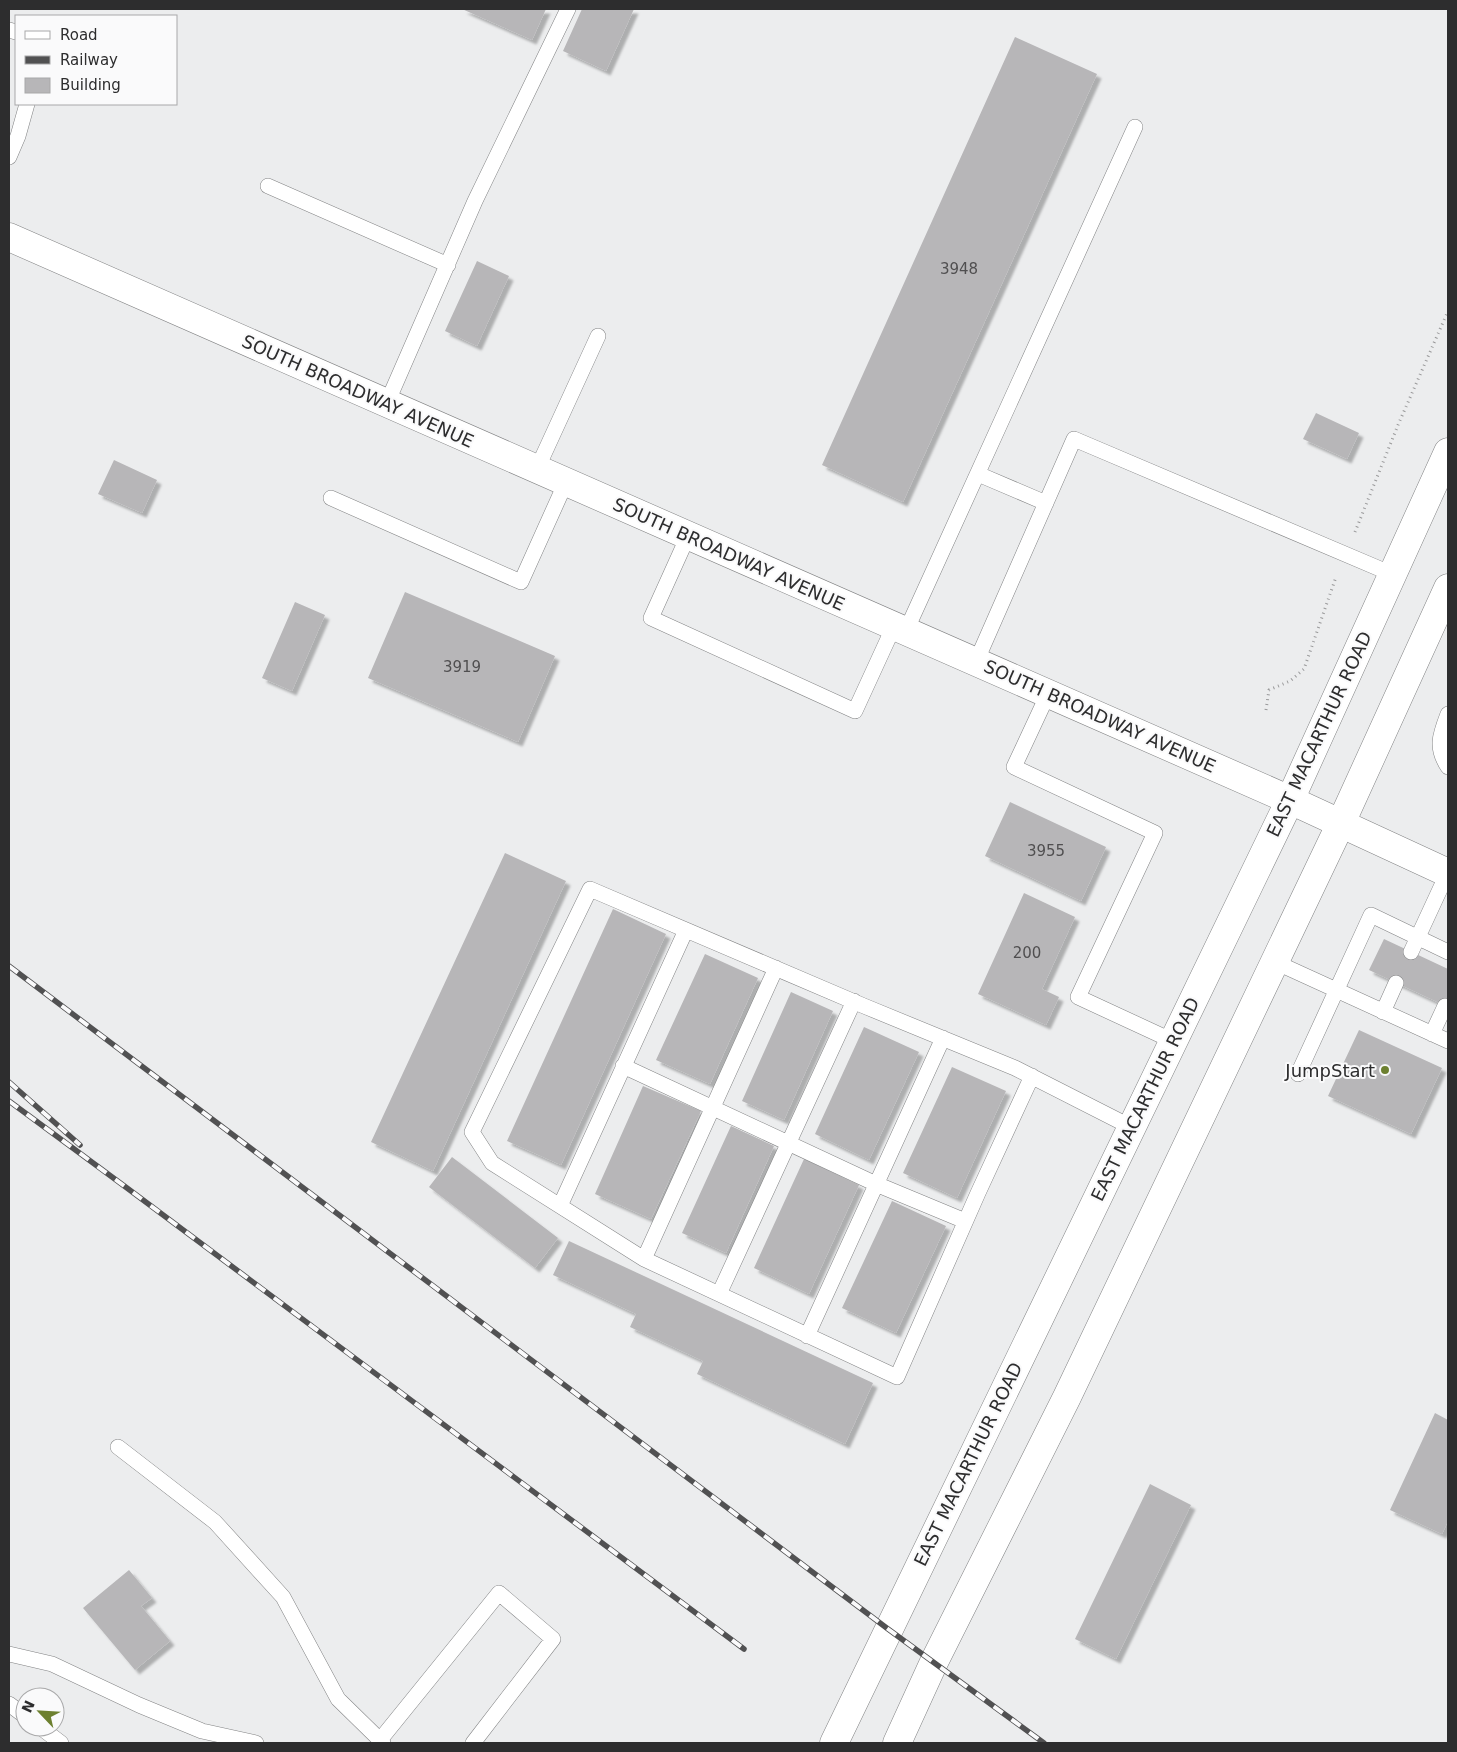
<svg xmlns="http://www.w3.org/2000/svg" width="1457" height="1752" viewBox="0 0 1457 1752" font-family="'DejaVu Sans',sans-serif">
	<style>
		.building { fill: #b7b6b8; filter: url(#shadow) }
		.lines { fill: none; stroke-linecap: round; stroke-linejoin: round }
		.lane-casing { stroke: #828384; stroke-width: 16 }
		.secondary-casing { stroke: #828384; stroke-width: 29 }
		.primary-casing { stroke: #828384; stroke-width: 29 }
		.path { stroke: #99999a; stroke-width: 3; stroke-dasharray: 1 4; stroke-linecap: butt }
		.lane { stroke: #fff; stroke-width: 15 }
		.secondary { stroke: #fff; stroke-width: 28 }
		.primary { stroke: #fff; stroke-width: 28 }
		.rail-casing { stroke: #515152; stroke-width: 5.5 }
		.rail { stroke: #fafafb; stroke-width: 4; stroke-dasharray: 11; stroke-linecap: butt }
		.poi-dot { fill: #6d8030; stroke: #fafafb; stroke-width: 2 }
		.labels { text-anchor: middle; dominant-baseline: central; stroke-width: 4; stroke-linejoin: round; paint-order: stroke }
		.number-label { font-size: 15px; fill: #504f50 }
		.street-label { font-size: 18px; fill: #2d2d2e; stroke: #fafafb }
		.poi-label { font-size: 18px; fill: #2d2d2e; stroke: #fafafb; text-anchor: end }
	</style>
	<defs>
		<filter id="shadow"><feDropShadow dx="4.5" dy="4.5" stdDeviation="1" flood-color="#0004"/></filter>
	</defs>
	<rect width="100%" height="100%" fill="#ecedee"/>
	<path class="building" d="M 462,9 L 546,9 L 532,40 Z
		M 582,9 L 634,9 L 606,71 L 563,51 Z
		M 1015,37 L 1097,74 L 903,502 L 822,465 Z
		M 477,261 L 509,276 L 477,346 L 445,331 Z
		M 1316,413 L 1359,433 L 1347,459 L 1303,439 Z
		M 114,460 L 157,480 L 142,513 L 98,494 Z
		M 405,592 L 555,656 L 518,742 L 368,678 Z
		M 295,602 L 325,615 L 292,691 L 262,678 Z
		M 1010,802 L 1106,847 L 1081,901 L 985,856 Z
		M 505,853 L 566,881 L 433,1171 L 371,1142 Z
		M 1024,893 L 1075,917 L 1042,989 L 1059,997 L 1046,1025 L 978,994 Z
		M 613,909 L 666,934 L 561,1165 L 507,1141 Z
		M 1384,939 L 1448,969 L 1448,1007 L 1369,970 Z
		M 705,954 L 758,978 L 710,1084 L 656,1060 Z
		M 791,992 L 833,1011 L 784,1120 L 742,1101 Z
		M 864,1027 L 919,1052 L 869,1160 L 815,1134 Z
		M 1359,1030 L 1442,1068 L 1411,1134 L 1328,1096 Z
		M 952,1067 L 1006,1091 L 957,1198 L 903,1173 Z
		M 643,1086 L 701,1111 L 651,1219 L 595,1194 Z
		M 731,1126 L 774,1146 L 726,1253 L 682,1233 Z
		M 452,1157 L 558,1238 L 535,1268 L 429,1187 Z
		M 804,1159 L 859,1185 L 809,1294 L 754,1268 Z
		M 892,1201 L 946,1226 L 896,1333 L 842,1308 Z
		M 569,1241 L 873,1383 L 845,1444 L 697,1374 L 703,1361 L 630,1327 L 636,1314 L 553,1275 Z
		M 1435,1413 L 1448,1420 L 1448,1521 L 1442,1534 L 1390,1510 Z
		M 1150,1484 L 1191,1505 L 1116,1659 L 1075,1639 Z
		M 129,1570 L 152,1598 L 141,1606 L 170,1641 L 135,1670 L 83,1608 Z"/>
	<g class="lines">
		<defs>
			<path id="lane" d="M 9,30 L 16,32
				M 9,157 L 18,136 L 27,104
				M 268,186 L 448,265
				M 387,403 L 475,201 L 568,9
				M 537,469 L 598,336
				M 978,474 L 1046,503
				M 331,498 L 521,582 L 566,482
				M 688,536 L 651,618 L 855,711 L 894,626
				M 906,631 L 1135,127
				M 976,662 L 1074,439 L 1392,574
				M 1048,694 L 1014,767 L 1155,833 L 1078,997 L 1173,1041
				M 1448,714 C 1440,735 1435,747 1448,767
				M 1411,952 L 1448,872
				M 1275,962 L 1448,1041
				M 1383,1012 L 1396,983
				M 1432,1034 L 1445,1006
				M 623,1066 L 876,1184 L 965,1221
				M 1298,1074 L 1371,915 L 1448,952
				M 1032,1076 L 978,1193 L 897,1377 L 644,1259 L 492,1163 L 472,1132 L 590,889 L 864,1006 L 1015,1068 L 1131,1127
				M 560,1206 L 686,930
				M 644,1259 L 776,968
				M 719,1294 L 854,1001
				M 807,1336 L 943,1038
				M 118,1447 L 215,1522 L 283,1597 L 338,1699 L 383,1743
				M 9,1654 L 52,1664 L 139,1705 L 202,1731 L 256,1743
				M 9,1704 L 25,1716
				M 40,1727 L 61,1743
				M 380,1740 L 499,1593 L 553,1639 L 473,1743"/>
			<path id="secondary" d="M 834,1743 L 1290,800 L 1448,452
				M 897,1743 L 934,1662 L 1067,1397 L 1341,823 L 1448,588"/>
			<path id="primary" d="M 9,237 L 1290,800 L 1448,873"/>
		</defs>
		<use href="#lane" class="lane-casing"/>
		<use href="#secondary" class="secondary-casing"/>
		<use href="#primary" class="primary-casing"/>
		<path class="path" d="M 1355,532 L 1398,425 L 1448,311
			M 1266,710 L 1269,690 L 1290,681 L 1304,669 L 1336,577"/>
		<use href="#lane" class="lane"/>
		<use href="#secondary" class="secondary"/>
		<use href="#primary" class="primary"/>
		<defs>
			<path id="rail" d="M 9,966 L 888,1629 L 1044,1743
				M 9,1082 L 80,1145
				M 9,1101 L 127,1188 L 744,1649"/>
		</defs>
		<use href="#rail" class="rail-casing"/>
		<use href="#rail" class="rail"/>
	</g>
	<circle class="poi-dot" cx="1385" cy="1070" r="5"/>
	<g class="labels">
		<g class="number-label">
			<text x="959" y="269">3948</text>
			<text x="462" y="667">3919</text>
			<text x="1046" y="851">3955</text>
			<text x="1027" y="953">200</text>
		</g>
		<g class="street-label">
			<text transform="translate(358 391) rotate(24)">SOUTH BROADWAY AVENUE</text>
			<text transform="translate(729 554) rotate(24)">SOUTH BROADWAY AVENUE</text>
			<text transform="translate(1100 716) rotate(24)">SOUTH BROADWAY AVENUE</text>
			<text transform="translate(1319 734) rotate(-65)">EAST MACARTHUR ROAD</text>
			<text transform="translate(1145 1099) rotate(-64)">EAST MACARTHUR ROAD</text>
			<text transform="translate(968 1464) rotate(-64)">EAST MACARTHUR ROAD</text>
		</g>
		<g class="poi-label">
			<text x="1375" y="1070">JumpStart</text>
		</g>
	</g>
	<rect width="1457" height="1752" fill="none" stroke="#2d2d2e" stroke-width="20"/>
	<rect x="15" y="15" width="162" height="90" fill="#fafafb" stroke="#a8a8a9"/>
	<rect x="25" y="31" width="25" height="8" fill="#ffffff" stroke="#a8a8a9"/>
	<text x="60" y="40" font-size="15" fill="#2d2d2e">Road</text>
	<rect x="25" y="56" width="25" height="8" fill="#515152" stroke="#a8a8a9"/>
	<text x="60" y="65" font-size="15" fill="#2d2d2e">Railway</text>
	<rect x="25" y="78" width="25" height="15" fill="#b7b6b8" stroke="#a8a8a9"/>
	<text x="60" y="90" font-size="15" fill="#2d2d2e">Building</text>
	<g transform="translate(40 1712) rotate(295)"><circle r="24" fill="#fafafb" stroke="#a8a8a9"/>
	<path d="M0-4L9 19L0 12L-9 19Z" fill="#6d8030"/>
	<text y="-8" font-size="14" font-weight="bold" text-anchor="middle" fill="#2d2d2e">N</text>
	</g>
</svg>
